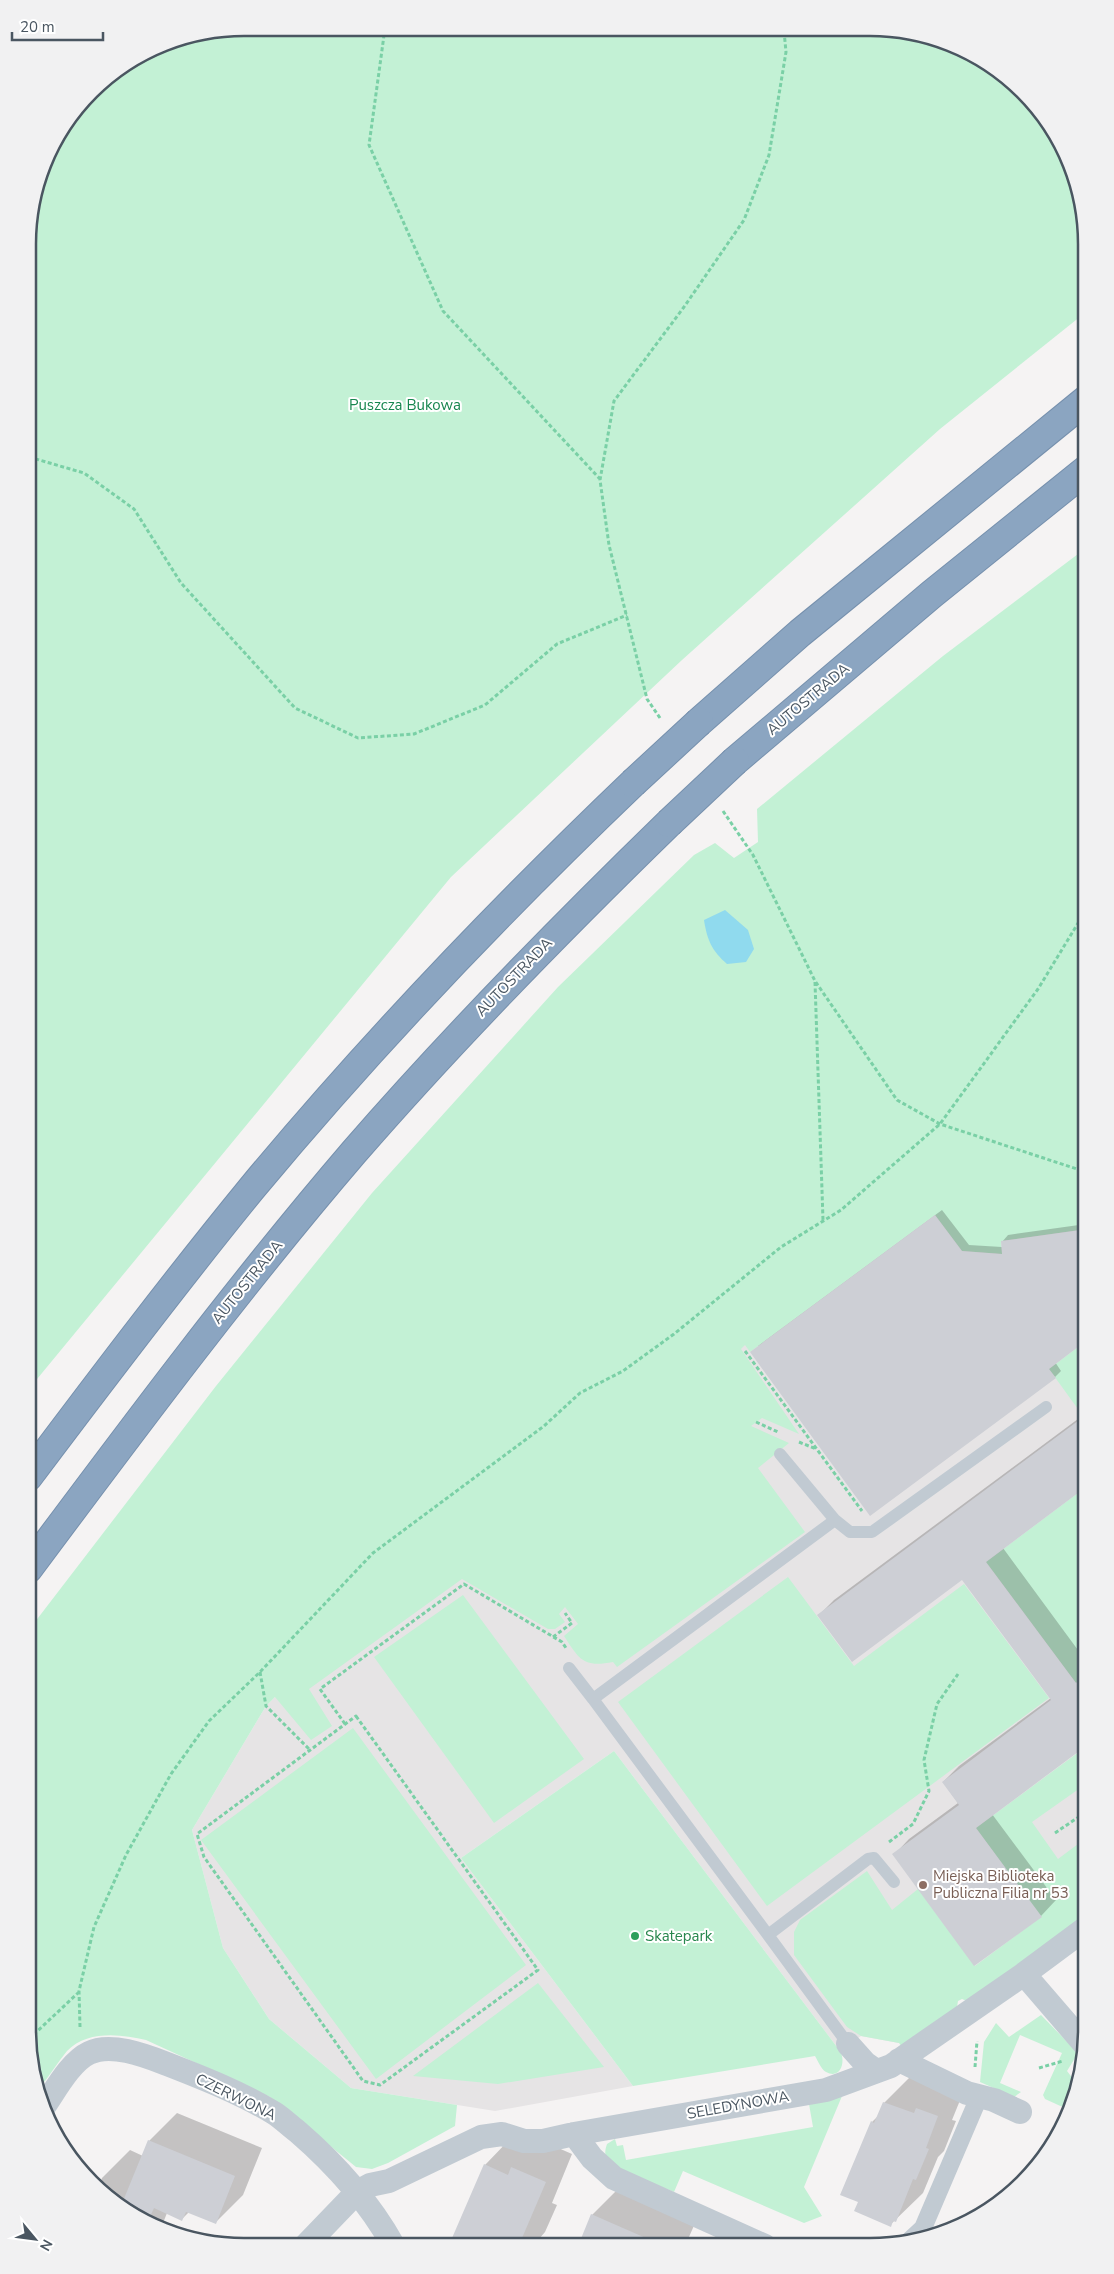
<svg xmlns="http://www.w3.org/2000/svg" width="1114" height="2274" viewBox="0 0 1114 2274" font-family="'Nunito Sans',sans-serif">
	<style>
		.education { fill: #e6e4e5 }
		.green { fill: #c3f1d5 }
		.water { fill: #90daee }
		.shadow { fill: #0003 }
		.building { fill: #cdcfd5 }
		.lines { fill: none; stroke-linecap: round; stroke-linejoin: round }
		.motorway-casing { stroke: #7690ad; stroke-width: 30 }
		.path { stroke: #7ad0a6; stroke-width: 3; stroke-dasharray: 4 2.5; stroke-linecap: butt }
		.service { stroke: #c1cad2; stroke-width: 12 }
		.pedestrian { stroke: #c1cad2; stroke-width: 18 }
		.minor { stroke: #c1cad2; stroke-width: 24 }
		.motorway { stroke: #8ba5c1; stroke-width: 28 }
		.motorway-bridge-casing { stroke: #7690ad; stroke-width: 30; stroke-linecap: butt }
		.motorway-bridge { stroke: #8ba5c1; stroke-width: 28 }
		.education-dot { fill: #8d6e63; stroke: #fff; stroke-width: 2 }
		.leisure-dot { fill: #2e9e5b; stroke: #fff; stroke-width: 2 }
		.labels { text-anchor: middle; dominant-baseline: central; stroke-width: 4; stroke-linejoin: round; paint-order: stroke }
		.park-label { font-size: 15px; fill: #17864f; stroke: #fff }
		.street-label { font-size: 15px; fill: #4a5661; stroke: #fff }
		.education-label { font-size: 15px; fill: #785e54; stroke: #fff; text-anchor: start }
		.leisure-label { font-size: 15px; fill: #27864d; stroke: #fff; text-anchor: start }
		.rim { fill: none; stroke: #4a5661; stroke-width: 2.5 }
	</style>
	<rect width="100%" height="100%" fill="#f5f3f3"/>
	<path class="education" d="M 974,1164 L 1086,1198 L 1086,1905 L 985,1977 L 899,2043 L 861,2036 L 840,2051 L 614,1751 L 461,1858 L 633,2086 L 495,2111 L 351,2088 L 269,2019 L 223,1948 L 192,1830 L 266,1706 L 348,1625 Z"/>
	<path class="green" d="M 245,28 L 912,32 L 965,50 L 1013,82 L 1050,124 L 1075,175 L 1086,245 L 1086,312 L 940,429 L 682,660 L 451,877 L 28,1390 L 29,217 L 50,148 L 101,82 L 162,44 Z
		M 1086,548 L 1086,1250 L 1080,1230 L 1001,1241 L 1002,1254 L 962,1251 L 935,1215 L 750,1352 L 745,1345 L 741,1349 L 799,1434 L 762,1418 L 751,1426 L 789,1443 L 758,1468 L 805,1532 L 617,1667 L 613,1662 C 583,1668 579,1659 564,1636 L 578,1624 L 565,1607 L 559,1614 L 565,1622 L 555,1629 L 548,1629 L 462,1579 L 309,1689 L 332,1726 L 311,1740 L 275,1697 L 266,1706 L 192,1830 L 223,1948 L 269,2019 L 351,2088 L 457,2105 L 455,2126 L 388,2163 L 372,2169 L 356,2167 L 270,2097 L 146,2040 C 121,2034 87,2030 67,2051 C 58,2062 50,2075 41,2086 L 36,2083 L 28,2029 L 28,1631 L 216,1386 L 372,1193 L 558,987 L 694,855 L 715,843 L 734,858 L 758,842 L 757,809 L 943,656 Z
		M 1086,1341 L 1086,1413 L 1083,1416 L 1049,1369 Z
		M 1086,1487 L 1086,1675 L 1076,1683 L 986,1562 Z
		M 788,1577 L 854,1666 L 964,1584 L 1049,1698 L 767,1906 L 618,1702 Z
		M 463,1595 L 584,1759 L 494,1823 L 374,1657 Z
		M 353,1728 L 526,1965 L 376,2079 L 201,1840 Z
		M 1083,1749 L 1086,1754 L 1086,1789 L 1083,1786 L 1032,1822 L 1058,1859 L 1086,1838 L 1086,1885 L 1079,1921 L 967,2001 L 962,1999 L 958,2001 L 957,2007 L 902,2047 L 899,2043 L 861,2036 L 847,2027 L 794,1955 L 794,1932 L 800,1920 L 867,1871 L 892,1910 L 918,1889 L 975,1966 L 1041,1917 L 976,1828 Z
		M 614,1751 L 840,2051 C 846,2061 841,2080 826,2072 C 821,2069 818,2061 815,2056 L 633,2086 L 461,1858 Z
		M 538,1983 L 604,2067 L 498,2084 L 413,2076 Z
		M 1041,2015 L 1078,2053 L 1067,2071 L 1077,2084 L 1070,2112 L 1052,2143 L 1067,2109 L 1045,2099 L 1043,2095 L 1062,2053 L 1020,2035 L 1000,2083 L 1021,2092 L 1014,2097 L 980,2082 L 984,2042 L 996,2023 L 1009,2037 Z
		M 842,2096 L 804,2187 L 822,2216 L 804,2223 L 683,2171 L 674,2192 C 658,2185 617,2171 608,2160 C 604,2155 605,2150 607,2144 L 615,2139 L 617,2146 L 623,2145 L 626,2160 L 813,2127 L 809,2104 Z"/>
	<path class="water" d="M 725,910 L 748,930 L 754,949 L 746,962 L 727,964 C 712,951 707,940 704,920 Z"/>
	<path class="shadow" d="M 942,1210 L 969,1245 L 1002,1247 L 1002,1242 L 1008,1235 L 1086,1224 L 1086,1339 L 1055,1362 L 1061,1371 L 1055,1377 L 758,1346 Z
		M 1086,1413 L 1086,1486 L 1003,1548 L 1086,1661 L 1086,1752 L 1083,1747 L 992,1814 L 1056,1900 L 1041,1916 L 894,1855 L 909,1839 L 958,1803 L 943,1782 L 959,1766 L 1051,1698 L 962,1578 L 819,1615 L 834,1600 Z
		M 912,2075 L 965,2088 L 952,2120 L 956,2121 L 944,2151 L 938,2157 L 923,2193 L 890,2225 L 859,2202 L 872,2122 L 879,2115 L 884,2103 Z
		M 177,2113 L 262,2148 L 243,2195 L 215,2223 L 189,2212 L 182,2219 L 167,2213 L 161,2228 L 149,2224 L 98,2189 L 102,2178 L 130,2150 L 143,2156 L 149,2141 Z
		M 512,2137 L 540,2140 L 572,2154 L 552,2203 L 557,2205 L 545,2232 L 533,2246 L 450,2245 L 485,2165 Z
		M 620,2187 L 700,2212 L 685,2246 L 579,2246 L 592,2215 Z"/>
	<path class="building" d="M 935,1215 L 962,1251 L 1002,1254 L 1001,1241 L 1080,1230 L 1086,1250 L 1086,1341 L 1049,1369 L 1056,1378 L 870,1516 L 750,1352 Z
		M 1086,1415 L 1086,1487 L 986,1562 L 1076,1683 L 1086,1675 L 1086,1746 L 976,1828 L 1042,1917 L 974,1966 L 892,1854 L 959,1805 L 942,1782 L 1051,1700 L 962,1580 L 852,1662 L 817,1615 Z
		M 883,2102 L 914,2113 L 916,2108 L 938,2116 L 926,2148 L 929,2149 L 916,2180 L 913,2179 L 896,2222 L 893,2221 L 891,2227 L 854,2211 L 858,2202 L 840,2195 L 871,2121 L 874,2123 Z
		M 148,2140 L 235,2176 L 216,2224 L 186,2212 L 182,2221 L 154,2208 L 147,2223 L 121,2206 Z
		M 484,2164 L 508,2175 L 511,2167 L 546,2182 L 519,2245 L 449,2245 Z
		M 591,2214 L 664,2246 L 578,2246 Z"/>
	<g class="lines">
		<defs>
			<path id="motorway" d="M 699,722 L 800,633 L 1086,400
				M 735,761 L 932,594 L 1086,470
				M 28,1477 C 101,1380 175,1282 252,1188 C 371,1045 499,911 633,783
				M 28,1569 C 134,1427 239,1286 354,1152 C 454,1037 560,929 669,823"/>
		</defs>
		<use href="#motorway" class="motorway-casing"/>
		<path class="path" d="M 385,28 L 369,145 L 443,311 L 600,479
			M 29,457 L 84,473 L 134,509 L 181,583 L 295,708 L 358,738 L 414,734 L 485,705 L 557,644 L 627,615
			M 660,718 L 647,699 L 609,545 L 600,480 L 614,401 L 684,307 L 744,220 L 769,155 L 786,52 L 784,31
			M 723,811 L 753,855 L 815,981 L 897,1100 L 940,1124 L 1086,1172
			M 815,982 L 823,1220
			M 745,1351 L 862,1511
			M 756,1422 L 778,1432
			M 799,1442 L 816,1449
			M 553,1637 L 572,1623 L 565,1613
			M 260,1672 L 266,1706 L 310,1750
			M 356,1716 L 538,1970 L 380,2085 L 363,2081 L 204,1857 L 197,1834 Z
			M 345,1724 L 320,1689 L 464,1584 L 562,1642 L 566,1648
			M 1055,1833 L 1086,1812
			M 889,1842 L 913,1824 L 929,1791 L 924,1760 L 937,1704 L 958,1674
			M 80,2027 L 79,1991 L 94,1927 L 126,1855 L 171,1774 L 209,1721 L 260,1672 L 373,1553 L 544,1426 L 580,1393 L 623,1371 L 674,1334 L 781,1247 L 841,1210 L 940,1124 L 1038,989 L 1086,910
			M 29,2039 L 79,1992
			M 975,2067 L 977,2041
			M 1039,2068 L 1063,2061"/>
		<path class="service" d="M 780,1454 L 835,1520 L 850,1532 L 872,1532 L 1046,1407
			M 569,1668 L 593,1699
			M 768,1935 L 593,1699 L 835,1520
			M 848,2044 L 768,1935 L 868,1859 L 874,1858 L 894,1882"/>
		<path class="pedestrian" d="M 910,2240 L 923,2228 L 979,2097"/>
		<path class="minor" d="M 1024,1974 L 1086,2046
			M 848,2044 L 865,2063 L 875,2070
			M 899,2060 L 967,2093 L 994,2100 L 1020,2112
			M 43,2108 C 55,2091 70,2062 89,2053 C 111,2042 146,2056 167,2064 C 203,2078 241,2093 274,2113 C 282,2118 290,2126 298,2132 C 335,2164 369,2202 393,2245
			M 574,2134 L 592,2158 L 614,2178 L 765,2246
			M 306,2245 L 357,2192 L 370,2185 L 389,2181 L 481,2137 L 502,2134 L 524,2141 L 543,2141 L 574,2134 L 826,2090 L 891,2066 L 1024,1974 L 1086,1928"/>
		<use href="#motorway" class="motorway"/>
		<defs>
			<path id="motorway-bridge" d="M 633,783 L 699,722
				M 669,823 L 735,761"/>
		</defs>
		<use href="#motorway-bridge" class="motorway-bridge-casing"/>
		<use href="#motorway-bridge" class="motorway-bridge"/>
	</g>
	<circle class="education-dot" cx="923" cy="1885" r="5"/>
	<circle class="leisure-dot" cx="635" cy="1936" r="5"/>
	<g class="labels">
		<g class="park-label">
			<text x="405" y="405">Puszcza Bukowa</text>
		</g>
		<g class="street-label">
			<text transform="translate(808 699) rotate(-40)">AUTOSTRADA</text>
			<text transform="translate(514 977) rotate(-46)">AUTOSTRADA</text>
			<text transform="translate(247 1282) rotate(-51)">AUTOSTRADA</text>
			<text transform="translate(236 2097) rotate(26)">CZERWONA</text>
			<text transform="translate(738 2105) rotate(-10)">SELEDYNOWA</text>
		</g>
		<g class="education-label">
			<text x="933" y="1876">Miejska Biblioteka<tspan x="933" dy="17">Publiczna Filia nr 53</tspan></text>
		</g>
		<g class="leisure-label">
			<text x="645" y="1936">Skatepark</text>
		</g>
	</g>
	<path d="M0 0H1114V2274H0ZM244 36H870A208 208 0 0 1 1078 244V2030A208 208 0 0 1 870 2238H244A208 208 0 0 1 36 2030V244A208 208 0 0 1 244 36Z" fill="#f1f1f2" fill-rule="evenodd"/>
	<path class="rim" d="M244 36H870A208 208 0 0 1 1078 244V2030A208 208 0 0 1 870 2238H244A208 208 0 0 1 36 2030V244A208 208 0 0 1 244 36Z"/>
	<g transform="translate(35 2239) rotate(119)" stroke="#ffffff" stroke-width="4" paint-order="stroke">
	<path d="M0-4L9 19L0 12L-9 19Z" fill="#4a5661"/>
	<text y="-8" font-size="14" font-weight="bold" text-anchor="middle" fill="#4a5661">N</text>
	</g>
	<path d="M12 32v8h91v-8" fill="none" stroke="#4a5661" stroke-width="2.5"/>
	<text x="20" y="32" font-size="15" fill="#4a5661" stroke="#ffffff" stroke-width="4" paint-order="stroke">20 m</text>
</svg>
